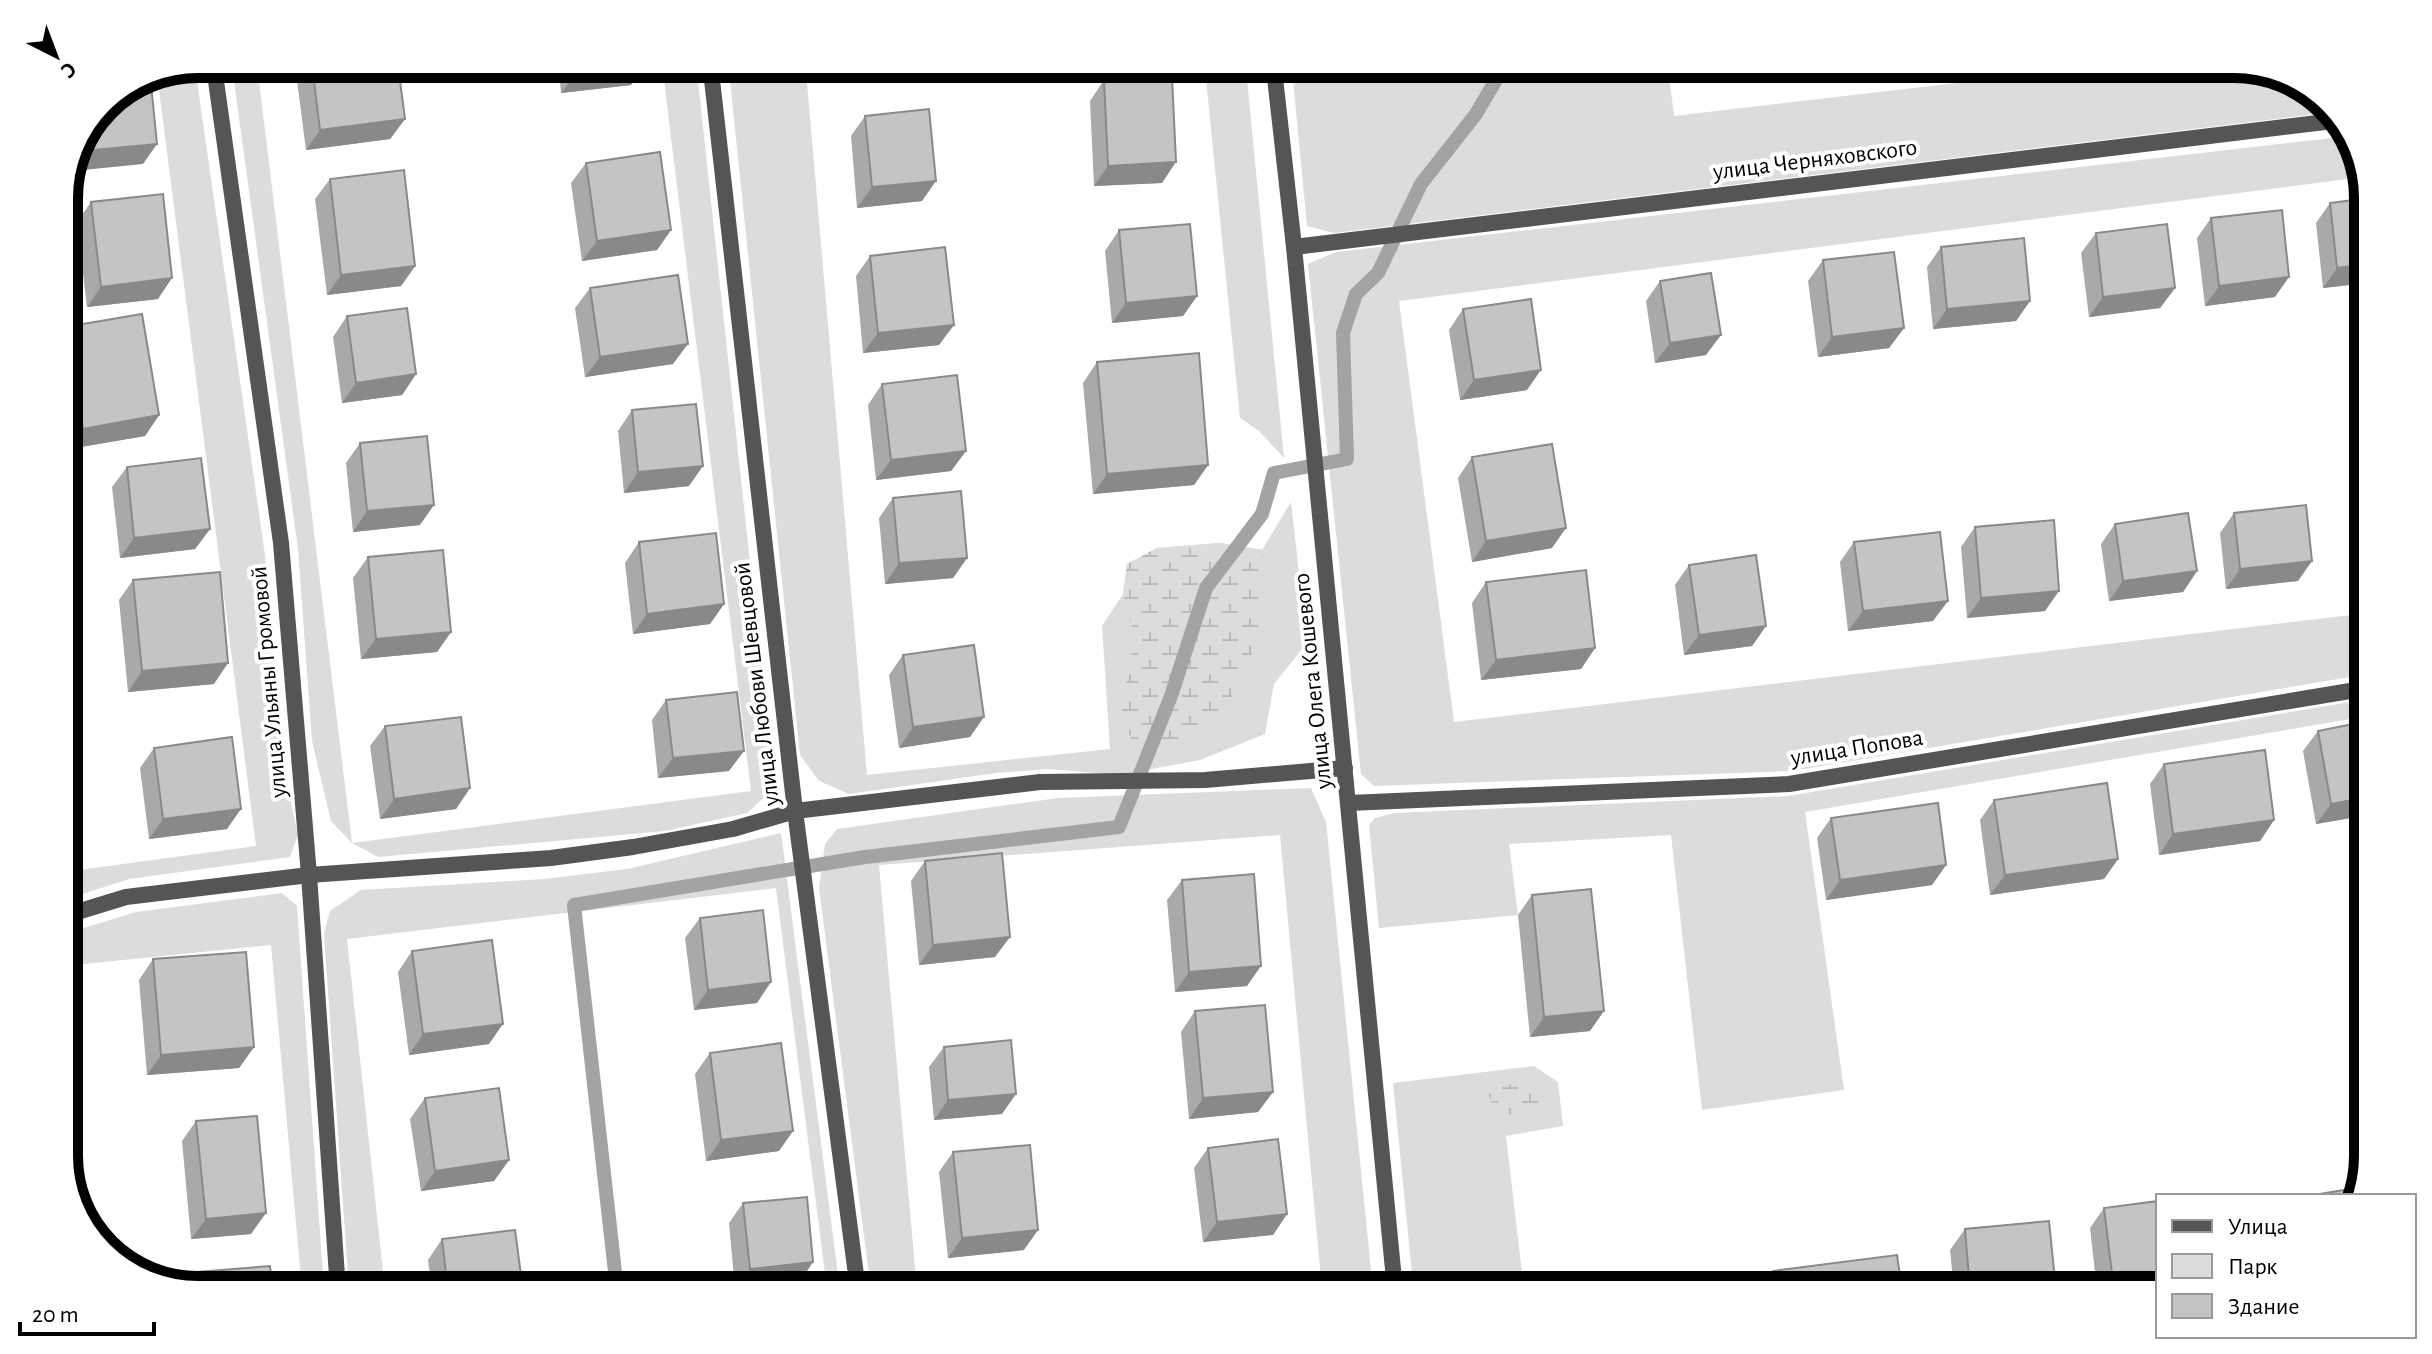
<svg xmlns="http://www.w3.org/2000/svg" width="2432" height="1354" viewBox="0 0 2432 1354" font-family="'Alegreya Sans',sans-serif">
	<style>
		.green { fill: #dcdcdc }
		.wetland { fill: url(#wetland-marsh) }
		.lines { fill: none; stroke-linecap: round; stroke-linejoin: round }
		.stream { stroke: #a3a3a3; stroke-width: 14 }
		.service { stroke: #555; stroke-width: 16 }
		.minor { stroke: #555; stroke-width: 16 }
		.tertiary { stroke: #555; stroke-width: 16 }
		.wall { fill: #a9a9a9 }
		.shaded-wall { fill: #898989 }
		.building { fill: #c4c4c4; stroke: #898989; stroke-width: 2 }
		.labels { text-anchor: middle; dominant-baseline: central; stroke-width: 8; stroke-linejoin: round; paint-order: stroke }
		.street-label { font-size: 24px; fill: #000; stroke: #fff }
		.rim { fill: none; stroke: #000; stroke-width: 10 }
	</style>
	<defs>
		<pattern id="wetland-marsh" width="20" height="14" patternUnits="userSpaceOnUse" patternTransform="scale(2)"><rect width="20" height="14" fill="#dcdcdc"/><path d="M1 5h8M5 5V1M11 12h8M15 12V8" fill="none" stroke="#bbb"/></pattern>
	</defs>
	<rect width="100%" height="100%" fill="#fff"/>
	<path class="green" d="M 2234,64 L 2301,82 L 2333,112 L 1334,233 L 1307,226 L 1292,69 L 1668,67 L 1674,116 L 2110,65 Z
		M 1205,69 L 1246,69 L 1284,458 L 1259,431 L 1240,418 Z
		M 697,71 L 772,767 L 766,796 L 747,813 L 665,831 L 378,857 L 352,843 L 331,821 L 312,741 L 298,549 L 233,74 L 258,73 L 352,843 L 751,791 L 663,72 Z
		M 729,71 L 806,71 L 867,775 L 1110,749 L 1102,626 L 1123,594 L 1127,564 L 1157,548 L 1220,543 L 1262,550 L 1291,502 L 1307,643 L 1274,684 L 1265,734 L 1200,760 L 1120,775 L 1048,769 L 996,773 L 849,794 L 819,781 L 800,755 Z
		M 157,74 L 196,74 L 265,555 L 279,749 L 298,835 L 290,857 L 129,879 L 64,900 L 64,872 L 256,846 Z
		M 2350,136 L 2363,177 L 1399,301 L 1454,722 L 2368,613 L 2368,674 L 1792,771 L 1374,786 L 1361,774 L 1308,264 L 1336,252 Z
		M 2368,699 L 2368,716 L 1805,812 L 1844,1090 L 1702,1110 L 1671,835 L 1509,844 L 1518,915 L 1379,928 L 1369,825 L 1375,818 L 1394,813 L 1788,796 Z
		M 1311,788 L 1326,822 L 1373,1290 L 1322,1290 L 1280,835 L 879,865 L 917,1290 L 871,1290 L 819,888 L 825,844 L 837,829 L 1058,798 Z
		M 781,833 L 840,1290 L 827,1290 L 776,888 L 347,939 L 385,1290 L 349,1290 L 324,934 L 330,911 L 361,890 L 544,879 L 627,869 Z
		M 282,893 L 297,906 L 324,1290 L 302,1290 L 271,945 L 64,966 L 64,934 L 136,912 Z
		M 1534,1066 L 1558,1082 L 1563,1126 L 1506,1136 L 1524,1290 L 1418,1290 L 1413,1284 L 1393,1083 Z"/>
	<path class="wetland" d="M 1220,543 L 1263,550 L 1258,641 L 1221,720 L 1164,746 L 1134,744 L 1120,716 L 1135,636 L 1123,594 L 1127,564 L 1157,548 Z
		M 1512,1084 L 1537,1087 L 1540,1115 C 1513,1115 1495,1120 1487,1089 Z"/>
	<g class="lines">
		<path class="stream" d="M 617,1290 L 574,905 L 865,857 L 1119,827 L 1171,696 L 1206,588 L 1262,514 L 1274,473 L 1347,459 L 1343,333 L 1356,294 L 1378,273 L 1421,184 L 1476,114 L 1503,68"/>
		<path class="service" d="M 64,916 L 126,897 L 309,875 L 551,858 L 633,847 L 733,829 L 795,811 L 1040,782 L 1205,780 L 1345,768"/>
		<path class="minor" d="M 711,71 L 795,811 L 858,1290
			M 215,74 L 281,543 L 309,875 L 338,1290
			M 1294,247 L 2342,120
			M 1349,803 L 1789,784 L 2368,688"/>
		<path class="tertiary" d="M 1274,69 L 1294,247 L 1395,1290"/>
	</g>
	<path class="wall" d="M 919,70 L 916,75 L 840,81 L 839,71 Z
		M 559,72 L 640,72 L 631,85 L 561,93 Z
		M 296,73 L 399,73 L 405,119 L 390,139 L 306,150 Z
		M 1104,80 L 1162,183 L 1094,186 L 1090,101 Z
		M 865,116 L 922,201 L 857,208 L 851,136 Z
		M 586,163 L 671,230 L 657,250 L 582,261 L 571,183 Z
		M 330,179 L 415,266 L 401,286 L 327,295 L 315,199 Z
		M 2368,198 L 2368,283 L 2323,288 L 2316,223 L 2330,203 Z
		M 91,202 L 158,299 L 87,307 L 77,222 Z
		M 2211,218 L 2275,297 L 2205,306 L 2197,238 Z
		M 1119,230 L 1197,296 L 1183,316 L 1112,323 L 1105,251 Z
		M 2096,233 L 2175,288 L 2160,308 L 2089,317 L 2081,253 Z
		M 1941,247 L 2030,301 L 2016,321 L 1933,329 L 1927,267 Z
		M 870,256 L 939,345 L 863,353 L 856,276 Z
		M 1823,260 L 1904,328 L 1889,348 L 1818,357 L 1808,281 Z
		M 1660,281 L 1706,355 L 1655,363 L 1646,301 Z
		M 590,288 L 673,364 L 585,377 L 575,308 Z
		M 1463,309 L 1527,390 L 1460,400 L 1449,330 Z
		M 347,316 L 416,374 L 402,395 L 342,403 L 333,337 Z
		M 65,327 L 159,415 L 145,436 L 69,449 L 64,425 Z
		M 1097,362 L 1208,465 L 1194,485 L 1093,494 L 1083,383 Z
		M 882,384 L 966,451 L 951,471 L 876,480 L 868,405 Z
		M 632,410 L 689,486 L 624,493 L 618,431 Z
		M 360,443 L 420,525 L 353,532 L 346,463 Z
		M 1472,457 L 1552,548 L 1472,562 L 1458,478 Z
		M 127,467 L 210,529 L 195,549 L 120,558 L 112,487 Z
		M 2368,481 L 2368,584 L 2362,585 L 2354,501 Z
		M 893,498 L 967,558 L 953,578 L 885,584 L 879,518 Z
		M 2234,513 L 2298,581 L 2226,589 L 2220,533 Z
		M 2115,524 L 2197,571 L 2183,592 L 2109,601 L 2101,544 Z
		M 1975,527 L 2045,611 L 1967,618 L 1961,547 Z
		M 639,542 L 724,604 L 710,624 L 633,634 L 625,563 Z
		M 1854,542 L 1933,621 L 1848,631 L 1840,562 Z
		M 368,557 L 451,632 L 437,652 L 361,659 L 353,578 Z
		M 1689,565 L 1766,626 L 1752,646 L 1684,655 L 1675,585 Z
		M 133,580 L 214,684 L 128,692 L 119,600 Z
		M 1486,582 L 1595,648 L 1581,669 L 1481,680 L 1472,603 Z
		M 903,655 L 970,737 L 899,748 L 889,675 Z
		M 666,700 L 729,771 L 658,778 L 652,720 Z
		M 385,726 L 470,788 L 456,809 L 380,819 L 370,746 Z
		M 2318,731 L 2368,815 L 2316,824 L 2303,751 Z
		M 154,748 L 227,829 L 149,839 L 140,768 Z
		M 2164,764 L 2274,820 L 2260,841 L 2159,855 L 2150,784 Z
		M 1994,800 L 2118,859 L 2104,879 L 1990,895 L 1980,820 Z
		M 1831,818 L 1946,865 L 1932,885 L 1826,900 L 1817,838 Z
		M 925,861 L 995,957 L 919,965 L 911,881 Z
		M 1182,880 L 1247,986 L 1175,992 L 1167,900 Z
		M 1532,895 L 1590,1031 L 1530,1037 L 1518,915 Z
		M 700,918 L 757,1003 L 694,1010 L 685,938 Z
		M 412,951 L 489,1044 L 409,1055 L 398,972 Z
		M 153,959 L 254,1047 L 239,1068 L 147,1075 L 139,980 Z
		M 1195,1011 L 1273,1092 L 1258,1112 L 1189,1119 L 1181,1032 Z
		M 944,1047 L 1002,1114 L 934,1120 L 929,1067 Z
		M 710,1053 L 779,1151 L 706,1161 L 695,1074 Z
		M 425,1098 L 509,1160 L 494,1181 L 421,1191 L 410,1119 Z
		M 196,1121 L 251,1234 L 191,1239 L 182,1141 Z
		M 1208,1148 L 1287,1214 L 1273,1235 L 1203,1242 L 1194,1168 Z
		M 953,1152 L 1024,1250 L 948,1258 L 939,1172 Z
		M 743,1203 L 799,1283 L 735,1289 L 729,1223 Z
		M 2104,1208 L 2158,1290 L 2097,1290 L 2090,1228 Z
		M 1965,1229 L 2056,1290 L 1954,1290 L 1950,1250 Z
		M 442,1239 L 523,1290 L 432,1290 L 428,1260 Z
		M 1773,1271 L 1902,1290 L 1760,1290 Z
		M 197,1272 L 198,1290 L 186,1287 Z"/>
	<path class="shaded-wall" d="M 919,70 L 916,75 L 840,81 L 847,71 Z
		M 583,72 L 640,72 L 631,85 L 561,93 L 576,73 Z
		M 405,119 L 390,139 L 306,150 L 320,130 Z
		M 157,144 L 143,164 L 73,171 L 83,151 Z
		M 1176,162 L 1162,183 L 1094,186 L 1108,166 Z
		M 936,181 L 922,201 L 857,208 L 872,187 Z
		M 671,230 L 657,250 L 582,261 L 597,241 Z
		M 2368,264 L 2368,283 L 2323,288 L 2337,268 Z
		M 415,266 L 401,286 L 327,295 L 341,275 Z
		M 2289,277 L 2275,297 L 2205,306 L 2219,286 Z
		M 172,278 L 158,299 L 87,307 L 101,287 Z
		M 2175,288 L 2160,308 L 2089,317 L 2103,297 Z
		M 1197,296 L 1183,316 L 1112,323 L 1126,303 Z
		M 2030,301 L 2016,321 L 1933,329 L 1947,309 Z
		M 954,325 L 939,345 L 863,353 L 878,333 Z
		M 1904,328 L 1889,348 L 1818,357 L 1832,337 Z
		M 1721,335 L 1706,355 L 1655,363 L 1670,343 Z
		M 688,344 L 673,364 L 585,377 L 600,357 Z
		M 1541,370 L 1527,390 L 1460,400 L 1474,380 Z
		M 416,374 L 402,395 L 342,403 L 356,383 Z
		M 159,415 L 145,436 L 69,449 L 83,429 Z
		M 966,451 L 951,471 L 876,480 L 891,460 Z
		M 1208,465 L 1194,485 L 1093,494 L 1107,474 Z
		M 703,466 L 689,486 L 624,493 L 638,472 Z
		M 434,505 L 420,525 L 353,532 L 367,511 Z
		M 1566,528 L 1552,548 L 1472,562 L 1486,541 Z
		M 210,529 L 195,549 L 120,558 L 134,538 Z
		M 967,558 L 953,578 L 885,584 L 899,563 Z
		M 2312,561 L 2298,581 L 2226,589 L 2240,569 Z
		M 2197,571 L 2183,592 L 2109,601 L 2123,581 Z
		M 2059,591 L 2045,611 L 1967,618 L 1981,598 Z
		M 1948,601 L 1933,621 L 1848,631 L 1863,611 Z
		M 724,604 L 710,624 L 633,634 L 647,614 Z
		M 1766,626 L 1752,646 L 1684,655 L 1699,635 Z
		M 451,632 L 437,652 L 361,659 L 376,639 Z
		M 1595,648 L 1581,669 L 1481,680 L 1496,660 Z
		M 228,663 L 214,684 L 128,692 L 142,671 Z
		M 984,717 L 970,737 L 899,748 L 913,727 Z
		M 744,751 L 729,771 L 658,778 L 673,758 Z
		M 470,788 L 456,809 L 380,819 L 394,799 Z
		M 2368,797 L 2368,815 L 2316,824 L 2331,804 Z
		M 241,809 L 227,829 L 149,839 L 163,819 Z
		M 2274,820 L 2260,841 L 2159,855 L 2173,834 Z
		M 2118,859 L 2104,879 L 1990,895 L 2005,875 Z
		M 1946,865 L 1932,885 L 1826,900 L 1840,880 Z
		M 1010,937 L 995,957 L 919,965 L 933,945 Z
		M 1261,966 L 1247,986 L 1175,992 L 1189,972 Z
		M 771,982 L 757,1003 L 694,1010 L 708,990 Z
		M 1604,1011 L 1590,1031 L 1530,1037 L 1544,1017 Z
		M 503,1024 L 489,1044 L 409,1055 L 423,1034 Z
		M 254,1047 L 239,1068 L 147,1075 L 161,1055 Z
		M 1273,1092 L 1258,1112 L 1189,1119 L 1203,1098 Z
		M 1016,1094 L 1002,1114 L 934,1120 L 948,1100 Z
		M 793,1131 L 779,1151 L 706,1161 L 721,1140 Z
		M 509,1160 L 494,1181 L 421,1191 L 435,1171 Z
		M 266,1213 L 251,1234 L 191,1239 L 206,1219 Z
		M 1287,1214 L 1273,1235 L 1203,1242 L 1217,1222 Z
		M 1038,1230 L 1024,1250 L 948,1258 L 962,1238 Z
		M 813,1262 L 799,1283 L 735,1289 L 750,1269 Z"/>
	<path class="building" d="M 313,73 L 399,73 L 405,119 L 320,130 Z
		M 147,74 L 150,74 L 157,144 L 83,151 L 83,148 L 104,103 Z
		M 1172,77 L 1176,162 L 1108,166 L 1104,80 Z
		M 929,109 L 936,181 L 872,187 L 865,116 Z
		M 660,152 L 671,230 L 597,241 L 586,163 Z
		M 404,170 L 415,266 L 341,275 L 330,179 Z
		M 163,194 L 172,278 L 101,287 L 91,202 Z
		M 2368,198 L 2368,264 L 2337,268 L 2330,203 Z
		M 2282,210 L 2289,277 L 2219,286 L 2211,218 Z
		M 1190,224 L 1197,296 L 1126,303 L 1119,230 Z
		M 2167,224 L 2175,288 L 2103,297 L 2096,233 Z
		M 2024,238 L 2030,301 L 1947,309 L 1941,247 Z
		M 945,247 L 954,325 L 878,333 L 870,256 Z
		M 1894,252 L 1904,328 L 1832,337 L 1823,260 Z
		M 1711,273 L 1721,335 L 1670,343 L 1660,281 Z
		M 678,275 L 688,344 L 600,357 L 590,288 Z
		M 1531,299 L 1541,370 L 1474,380 L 1463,309 Z
		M 407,308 L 416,374 L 356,383 L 347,316 Z
		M 142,314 L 159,415 L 83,429 L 65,327 Z
		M 1199,353 L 1208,465 L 1107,474 L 1097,362 Z
		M 957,375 L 966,451 L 891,460 L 882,384 Z
		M 696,404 L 703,466 L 638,472 L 632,410 Z
		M 427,436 L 434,505 L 367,511 L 360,443 Z
		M 1552,444 L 1566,528 L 1486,541 L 1472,457 Z
		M 201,458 L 210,529 L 134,538 L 127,467 Z
		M 961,491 L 967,558 L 899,563 L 893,498 Z
		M 2306,505 L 2312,561 L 2240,569 L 2234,513 Z
		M 2188,513 L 2197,571 L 2123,581 L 2115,524 Z
		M 2054,520 L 2059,591 L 1981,598 L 1975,527 Z
		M 1940,532 L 1948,601 L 1863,611 L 1854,542 Z
		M 716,533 L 724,604 L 647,614 L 639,542 Z
		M 443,550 L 451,632 L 376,639 L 368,557 Z
		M 1756,555 L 1766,626 L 1699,635 L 1689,565 Z
		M 1586,570 L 1595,648 L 1496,660 L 1486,582 Z
		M 220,572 L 228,663 L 142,671 L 133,580 Z
		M 974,645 L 984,717 L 913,727 L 903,655 Z
		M 737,692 L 744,751 L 673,758 L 666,700 Z
		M 461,717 L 470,788 L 394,799 L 385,726 Z
		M 2368,721 L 2368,797 L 2331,804 L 2318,731 Z
		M 232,737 L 241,809 L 163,819 L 154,748 Z
		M 2265,750 L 2274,820 L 2173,834 L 2164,764 Z
		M 2107,783 L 2118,859 L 2005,875 L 1994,800 Z
		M 1938,803 L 1946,865 L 1840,880 L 1831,818 Z
		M 1002,853 L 1010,937 L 933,945 L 925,861 Z
		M 1254,874 L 1261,966 L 1189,972 L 1182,880 Z
		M 1591,889 L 1604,1011 L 1544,1017 L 1532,895 Z
		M 763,910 L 771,982 L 708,990 L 700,918 Z
		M 492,940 L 503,1024 L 423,1034 L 412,951 Z
		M 246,952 L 254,1047 L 161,1055 L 153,959 Z
		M 1265,1005 L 1273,1092 L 1203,1098 L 1195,1011 Z
		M 1011,1040 L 1016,1094 L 948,1100 L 944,1047 Z
		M 781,1043 L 793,1131 L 721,1140 L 710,1053 Z
		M 499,1088 L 509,1160 L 435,1171 L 425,1098 Z
		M 257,1116 L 266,1213 L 206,1219 L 196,1121 Z
		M 1278,1139 L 1287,1214 L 1217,1222 L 1208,1148 Z
		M 1030,1145 L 1038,1230 L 962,1238 L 953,1152 Z
		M 2350,1189 L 2351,1196 L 2308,1196 Z
		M 807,1197 L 813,1262 L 750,1269 L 743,1203 Z
		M 2158,1201 L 2158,1290 L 2114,1290 L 2104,1208 Z
		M 2049,1221 L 2056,1290 L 1970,1290 L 1965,1229 Z
		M 515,1230 L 523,1290 L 448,1290 L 442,1239 Z
		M 1897,1255 L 1902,1290 L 1775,1290 L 1773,1271 Z
		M 270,1266 L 273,1290 L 198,1290 L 197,1272 Z
		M 1729,1283 L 1730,1290 L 1671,1290 Z"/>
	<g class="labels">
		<g class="street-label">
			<text transform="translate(1815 160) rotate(-7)">улица Черняховского</text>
			<text transform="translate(1313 681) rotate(-96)">улица Олега Кошевого</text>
			<text transform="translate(269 682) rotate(-95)">улица Ульяны Громовой</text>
			<text transform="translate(757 684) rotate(-97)">улица Любови Шевцовой</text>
			<text transform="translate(1857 748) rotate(-9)">улица Попова</text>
		</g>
	</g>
	<path d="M0 0H2432V1354H0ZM198 78H2234A120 120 0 0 1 2354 198V1156A120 120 0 0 1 2234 1276H198A120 120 0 0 1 78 1156V198A120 120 0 0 1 198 78Z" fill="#fff" fill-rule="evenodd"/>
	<path class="rim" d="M198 78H2234A120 120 0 0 1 2354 198V1156A120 120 0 0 1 2234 1276H198A120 120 0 0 1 78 1156V198A120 120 0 0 1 198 78Z"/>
	<rect x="2156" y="1194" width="260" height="144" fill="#ffffff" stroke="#999999" stroke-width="2"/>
	<rect x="2172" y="1220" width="40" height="12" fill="#555555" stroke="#999999" stroke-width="2"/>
	<text x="2228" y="1234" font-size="24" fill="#000000">Улица</text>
	<rect x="2172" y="1254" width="40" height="24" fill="#dcdcdc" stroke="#999999" stroke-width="2"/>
	<text x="2228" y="1274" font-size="24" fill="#000000">Парк</text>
	<rect x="2172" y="1294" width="40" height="24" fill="#c4c4c4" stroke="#999999" stroke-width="2"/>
	<text x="2228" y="1314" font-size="24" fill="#000000">Здание</text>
	<g transform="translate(56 56) rotate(138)" stroke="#ffffff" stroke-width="6" paint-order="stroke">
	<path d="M0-6L14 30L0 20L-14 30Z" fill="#000000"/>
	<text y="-12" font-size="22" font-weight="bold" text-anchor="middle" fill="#000000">С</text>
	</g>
	<path d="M20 1322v12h134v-12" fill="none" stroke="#000000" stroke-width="4"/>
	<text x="32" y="1322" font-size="24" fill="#000000" stroke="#ffffff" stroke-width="6" paint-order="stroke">20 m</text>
</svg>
